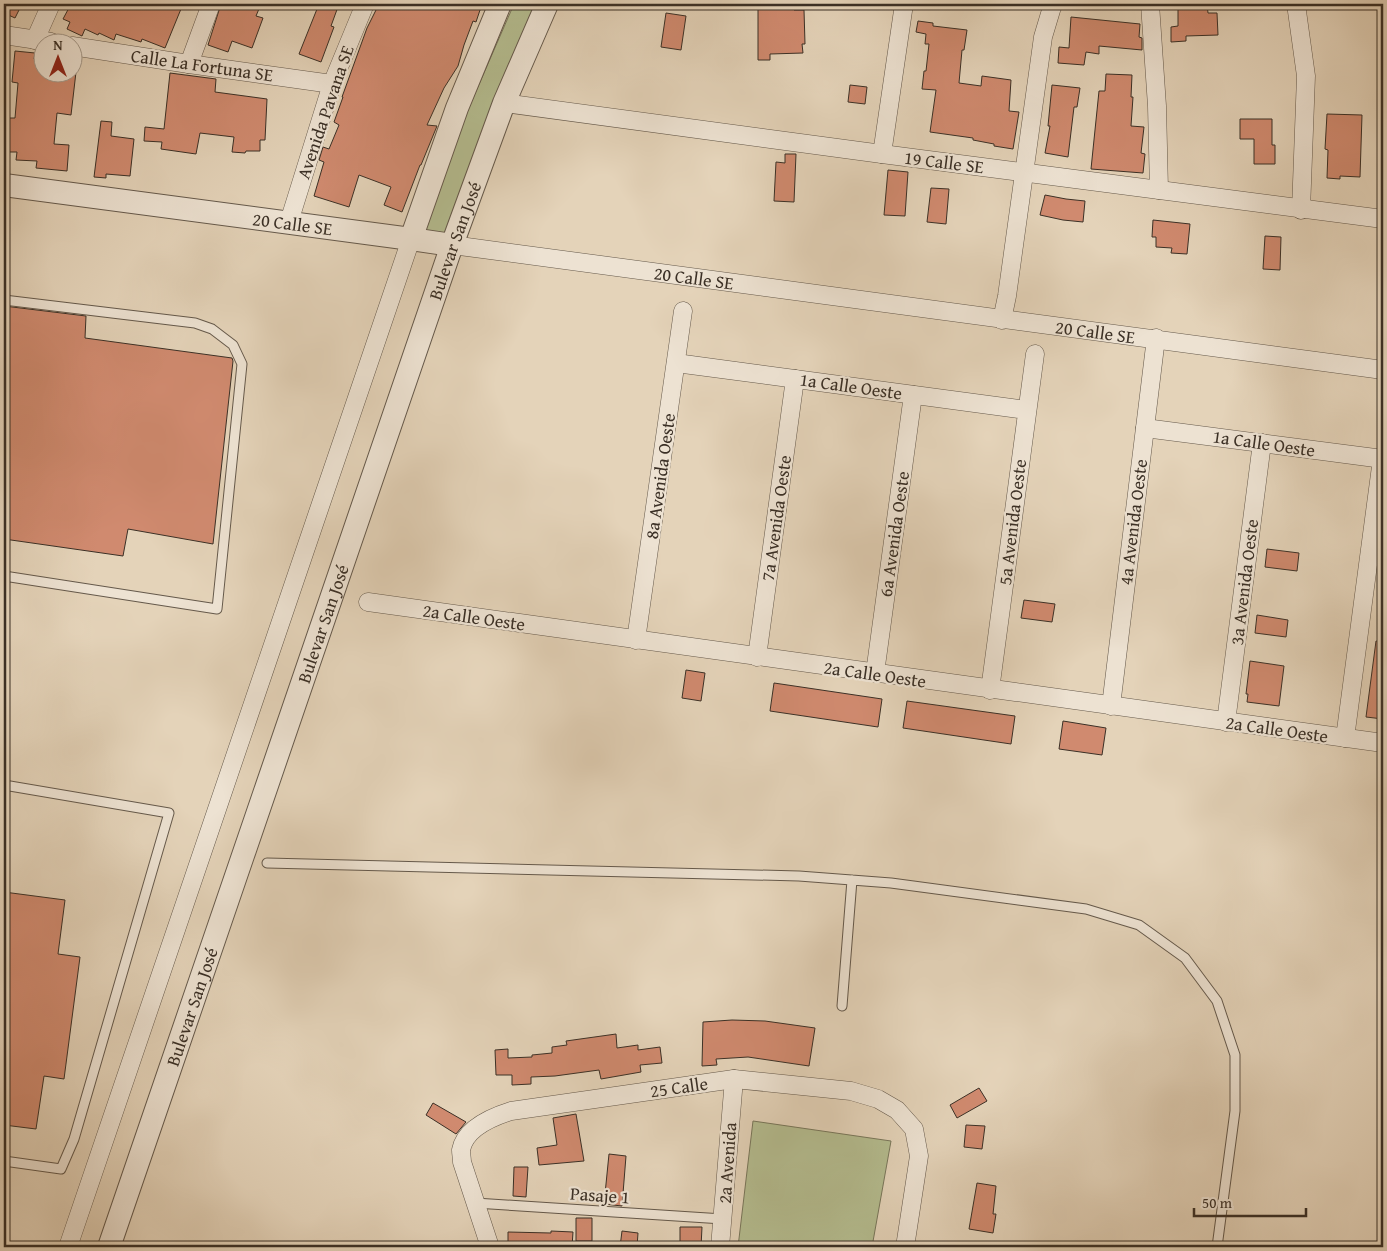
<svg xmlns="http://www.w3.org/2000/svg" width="1387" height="1251" viewBox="0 0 1387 1251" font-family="'Gentium Book Plus',serif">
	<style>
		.green { fill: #b4bc8f; stroke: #78765a }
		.building { fill: #d08a6f; stroke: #3b3026 }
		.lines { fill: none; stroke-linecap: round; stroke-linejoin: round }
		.service-casing { stroke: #65594b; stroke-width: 11 }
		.minor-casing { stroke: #65594b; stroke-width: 19 }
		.tertiary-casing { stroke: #65594b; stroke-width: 24 }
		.service { stroke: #ede2d2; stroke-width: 9 }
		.minor { stroke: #ede2d2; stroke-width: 18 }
		.tertiary { stroke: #ede2d2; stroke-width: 22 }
		.labels { text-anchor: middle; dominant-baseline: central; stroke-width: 4.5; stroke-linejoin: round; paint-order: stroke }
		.street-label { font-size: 18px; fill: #3b3026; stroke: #ede2d2 }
	</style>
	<rect width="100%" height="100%" fill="#e4d3b9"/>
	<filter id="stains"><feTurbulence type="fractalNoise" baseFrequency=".004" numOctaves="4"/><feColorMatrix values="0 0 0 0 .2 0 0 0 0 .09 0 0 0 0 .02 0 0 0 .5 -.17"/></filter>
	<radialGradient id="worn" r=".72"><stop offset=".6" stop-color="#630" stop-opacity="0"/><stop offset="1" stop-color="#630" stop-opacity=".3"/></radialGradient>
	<path class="green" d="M 514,4 L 553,4 L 451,244 L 412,238 Z
		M 753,1121 L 891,1141 L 872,1247 L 738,1247 Z"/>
	<path class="building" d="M 4,4 L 22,4 L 15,18 L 4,13 Z
		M 71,4 L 183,4 L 165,48 L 142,39 L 141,42 L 116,34 L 114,40 L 99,33 L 98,35 L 85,29 L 82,36 L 67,29 L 70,22 L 63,19 Z
		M 221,4 L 236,8 L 237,4 L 261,4 L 256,16 L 263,18 L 252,48 L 232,41 L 228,52 L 208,45 Z
		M 319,4 L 339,4 L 331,26 L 334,27 L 321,62 L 299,54 Z
		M 379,4 L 482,4 L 476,22 L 473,21 L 464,45 L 458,66 L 444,88 L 427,125 L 437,126 L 421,165 L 420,165 L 402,212 L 384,205 L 391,187 L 359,175 L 349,207 L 314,196 L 324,162 L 319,160 L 323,147 L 329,149 L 339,125 L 334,122 L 343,97 L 342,97 L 367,28 Z
		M 758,4 L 794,4 L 794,10 L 804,10 L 805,44 L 802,44 L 803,53 L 770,54 L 770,60 L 758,60 Z
		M 1178,4 L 1207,4 L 1208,13 L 1217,13 L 1218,35 L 1186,36 L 1186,41 L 1171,42 L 1171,27 L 1178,26 Z
		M 666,13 L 686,16 L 681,50 L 661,47 Z
		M 1071,17 L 1140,24 L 1139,37 L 1142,38 L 1142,50 L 1099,46 L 1099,54 L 1086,52 L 1084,65 L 1058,63 L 1059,47 L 1069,48 Z
		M 918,21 L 933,23 L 933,26 L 967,30 L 964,50 L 962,50 L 959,83 L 981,86 L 982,76 L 1011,80 L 1009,111 L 1019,112 L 1013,149 L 994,146 L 994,144 L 973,140 L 973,138 L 930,132 L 936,90 L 922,89 L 924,71 L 926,71 L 929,44 L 925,44 L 926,34 L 916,32 Z
		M 15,51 L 35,53 L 34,59 L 42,60 L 42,72 L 76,72 L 71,115 L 57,113 L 54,144 L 69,145 L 67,171 L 36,168 L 37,161 L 16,160 L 17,152 L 7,152 L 8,135 L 5,135 L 6,118 L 15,118 L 18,83 L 12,82 Z
		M 170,73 L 216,79 L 215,92 L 267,99 L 265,140 L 260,140 L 260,151 L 246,151 L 245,153 L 232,152 L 234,137 L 200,133 L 196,154 L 161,149 L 162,142 L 144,141 L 145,127 L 164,129 Z
		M 1106,74 L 1132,75 L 1131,97 L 1133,97 L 1131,126 L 1144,127 L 1141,153 L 1145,154 L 1143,173 L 1091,169 L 1099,91 L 1105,91 Z
		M 850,85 L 867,87 L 865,104 L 848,102 Z
		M 1052,85 L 1080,88 L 1077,107 L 1074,107 L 1068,157 L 1045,153 L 1050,126 L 1048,126 Z
		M 1327,114 L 1362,115 L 1360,177 L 1340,176 L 1340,179 L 1327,178 L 1328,150 L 1325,149 Z
		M 1240,119 L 1272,119 L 1272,145 L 1275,145 L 1275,164 L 1254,164 L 1254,139 L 1240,139 Z
		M 101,121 L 112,122 L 111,136 L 134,139 L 130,176 L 106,174 L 106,178 L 94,177 Z
		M 785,154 L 796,154 L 794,202 L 774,201 L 776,162 L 785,163 Z
		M 888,170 L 908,172 L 905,216 L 884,215 Z
		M 931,188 L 949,189 L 946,224 L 927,222 Z
		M 1045,195 L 1066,199 L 1085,201 L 1083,222 L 1063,220 L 1040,215 Z
		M 1153,220 L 1190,224 L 1187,254 L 1171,253 L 1172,248 L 1156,247 L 1156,237 L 1152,237 Z
		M 1265,236 L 1281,237 L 1280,270 L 1263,269 Z
		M 4,306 L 86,316 L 85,338 L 232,358 L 233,361 L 213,544 L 128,529 L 123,556 L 4,539 Z
		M 1267,549 L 1299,553 L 1297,571 L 1265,567 Z
		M 1024,600 L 1055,604 L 1052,622 L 1021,618 Z
		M 1257,615 L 1288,620 L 1286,637 L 1255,633 Z
		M 1376,641 L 1383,642 L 1383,719 L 1366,717 Z
		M 1250,661 L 1284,666 L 1279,706 L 1247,702 L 1248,694 L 1246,694 Z
		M 686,670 L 705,673 L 701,701 L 682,698 Z
		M 774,683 L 882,699 L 878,727 L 770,711 Z
		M 907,701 L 1015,716 L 1011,744 L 903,728 Z
		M 1063,721 L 1106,728 L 1102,755 L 1059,749 Z
		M 4,892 L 65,900 L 58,954 L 80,957 L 64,1079 L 44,1076 L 36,1129 L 4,1125 Z
		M 732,1020 L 765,1021 L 815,1028 L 809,1066 L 748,1057 L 716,1059 L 717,1065 L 702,1066 L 703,1022 Z
		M 616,1034 L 617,1048 L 638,1045 L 638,1050 L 660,1047 L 662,1063 L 640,1065 L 641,1072 L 601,1079 L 599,1070 L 555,1076 L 531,1077 L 531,1084 L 512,1085 L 512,1075 L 496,1075 L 495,1050 L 508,1049 L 508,1058 L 532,1057 L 532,1055 L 552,1053 L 552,1047 L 567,1045 L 566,1041 Z
		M 979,1088 L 987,1101 L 957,1118 L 950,1105 Z
		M 433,1103 L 466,1122 L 456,1134 L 426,1115 Z
		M 576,1114 L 584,1161 L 539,1165 L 537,1148 L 557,1145 L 553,1118 Z
		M 966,1125 L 985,1126 L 982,1149 L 964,1147 Z
		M 609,1154 L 626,1156 L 622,1206 L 604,1204 Z
		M 514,1167 L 528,1167 L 526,1197 L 513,1196 Z
		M 977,1183 L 996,1186 L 993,1214 L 996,1214 L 993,1233 L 969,1229 Z
		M 576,1218 L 592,1218 L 592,1241 L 576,1241 Z
		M 680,1227 L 702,1227 L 701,1247 L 680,1247 Z
		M 551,1231 L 573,1232 L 572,1247 L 508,1247 L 508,1232 L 551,1233 Z
		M 622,1231 L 638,1233 L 637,1247 L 620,1247 Z"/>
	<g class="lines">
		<defs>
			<path id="service" d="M 4,300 L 195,323 L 212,329 L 233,345 L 242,364 L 217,609 L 4,576
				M 4,785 L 169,813 L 74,1139 L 61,1169 L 4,1161
				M 267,863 L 799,876 L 891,883 L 1086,909 L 1139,925 L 1185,958 L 1217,1001 L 1235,1055 L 1235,1111 L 1217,1247
				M 842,1006 L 852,880
				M 475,1203 L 723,1219"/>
			<g id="minor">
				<path d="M 1150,4 L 1157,106 L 1159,190"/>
				<path d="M 1296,4 L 1306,76 L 1301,210"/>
				<path d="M 4,35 L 51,42"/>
				<path d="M 35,40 L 51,4"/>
				<path d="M 72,46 L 189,64 L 332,84"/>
				<path d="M 189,64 L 211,4"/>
				<path d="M 504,103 L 882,154 L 1383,219"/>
				<path d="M 882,154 L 904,4"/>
				<path d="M 289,222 L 332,84 L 365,4"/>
				<path id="s1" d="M 452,245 L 1383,370"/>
				<path d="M 1002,320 L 1007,296 L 1043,37 L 1052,7 L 1054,4"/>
				<path d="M 676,363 L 1027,410"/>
				<path d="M 1145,428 L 1383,459"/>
				<path d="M 368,602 L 1383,743"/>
				<path d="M 636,640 L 683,311"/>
				<path d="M 757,657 L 795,379"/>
				<path d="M 875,673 L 913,395"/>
				<path d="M 990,690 L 1035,354"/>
				<path d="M 1111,706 L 1156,338"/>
				<path d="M 1226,722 L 1262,443"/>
				<path d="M 1345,738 L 1382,459"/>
				<path d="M 68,1247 L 411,239"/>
				<path d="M 490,1247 L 462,1162 C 462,1159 461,1153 461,1150 C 465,1128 492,1117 511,1111 L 734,1079 L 851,1091 L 878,1099 L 897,1110 L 914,1129 L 919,1156 L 905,1247"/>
				<path d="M 720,1247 L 734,1079"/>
			</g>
			<g id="tertiary">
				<path id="s2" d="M 4,185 L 411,239 L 452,245"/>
				<path d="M 411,239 L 457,108 L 500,4"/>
				<path id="s3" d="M 109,1247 L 452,245 L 504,103 L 547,4"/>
			</g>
		</defs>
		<use href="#service" class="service-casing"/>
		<use href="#minor" class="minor-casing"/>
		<use href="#tertiary" class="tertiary-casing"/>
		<use href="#service" class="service"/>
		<use href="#minor" class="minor"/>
		<use href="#tertiary" class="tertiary"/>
	</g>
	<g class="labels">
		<g class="street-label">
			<text transform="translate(202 65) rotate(8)">Calle La Fortuna SE</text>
			<text transform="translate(325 112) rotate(-71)">Avenida Pavana SE</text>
			<text transform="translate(944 162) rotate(7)">19 Calle SE</text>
			<text stroke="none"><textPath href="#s2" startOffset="291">20 Calle SE</textPath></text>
			<text stroke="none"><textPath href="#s3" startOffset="1064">Bulevar San José</textPath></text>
			<text stroke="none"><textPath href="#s1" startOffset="244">20 Calle SE</textPath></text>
			<text stroke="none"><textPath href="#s1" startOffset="649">20 Calle SE</textPath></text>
			<text transform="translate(851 386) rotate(8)">1a Calle Oeste</text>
			<text transform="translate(1264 443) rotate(8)">1a Calle Oeste</text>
			<text transform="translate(660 476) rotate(-82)">8a Avenida Oeste</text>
			<text transform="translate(776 518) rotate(-82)">7a Avenida Oeste</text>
			<text transform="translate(1012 522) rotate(-83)">5a Avenida Oeste</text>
			<text transform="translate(1133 522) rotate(-83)">4a Avenida Oeste</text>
			<text transform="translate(894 534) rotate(-82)">6a Avenida Oeste</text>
			<text transform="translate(1244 582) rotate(-83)">3a Avenida Oeste</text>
			<text transform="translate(474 617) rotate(8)">2a Calle Oeste</text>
			<text stroke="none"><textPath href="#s3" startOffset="659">Bulevar San José</textPath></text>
			<text transform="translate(875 674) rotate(8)">2a Calle Oeste</text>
			<text transform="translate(1277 729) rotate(8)">2a Calle Oeste</text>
			<text stroke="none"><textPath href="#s3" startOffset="254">Bulevar San José</textPath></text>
			<text transform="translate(679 1087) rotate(-8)">25 Calle</text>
			<text transform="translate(727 1163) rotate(-86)">2a Avenida</text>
			<text transform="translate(600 1195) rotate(4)">Pasaje 1</text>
		</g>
	</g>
	<rect width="1387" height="1251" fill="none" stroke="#e4d3b9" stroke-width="20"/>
	<rect x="5" y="5" width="1377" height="1241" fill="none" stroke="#3b3026" stroke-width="2.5"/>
	<rect x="10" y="10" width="1367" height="1231" fill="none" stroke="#3b3026"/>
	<g transform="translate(58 58)"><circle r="24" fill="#ede2d2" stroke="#a69b8d"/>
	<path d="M0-4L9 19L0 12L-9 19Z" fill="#8f2418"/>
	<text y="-8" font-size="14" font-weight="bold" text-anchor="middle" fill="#3b3026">N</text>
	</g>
	<path d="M1194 1208v8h112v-8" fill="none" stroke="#3b3026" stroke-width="2.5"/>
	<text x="1202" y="1208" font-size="15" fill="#3b3026" stroke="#ede2d2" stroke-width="4" paint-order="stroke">50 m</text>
	<rect width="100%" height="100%" filter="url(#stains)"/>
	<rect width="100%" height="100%" fill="url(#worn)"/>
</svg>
